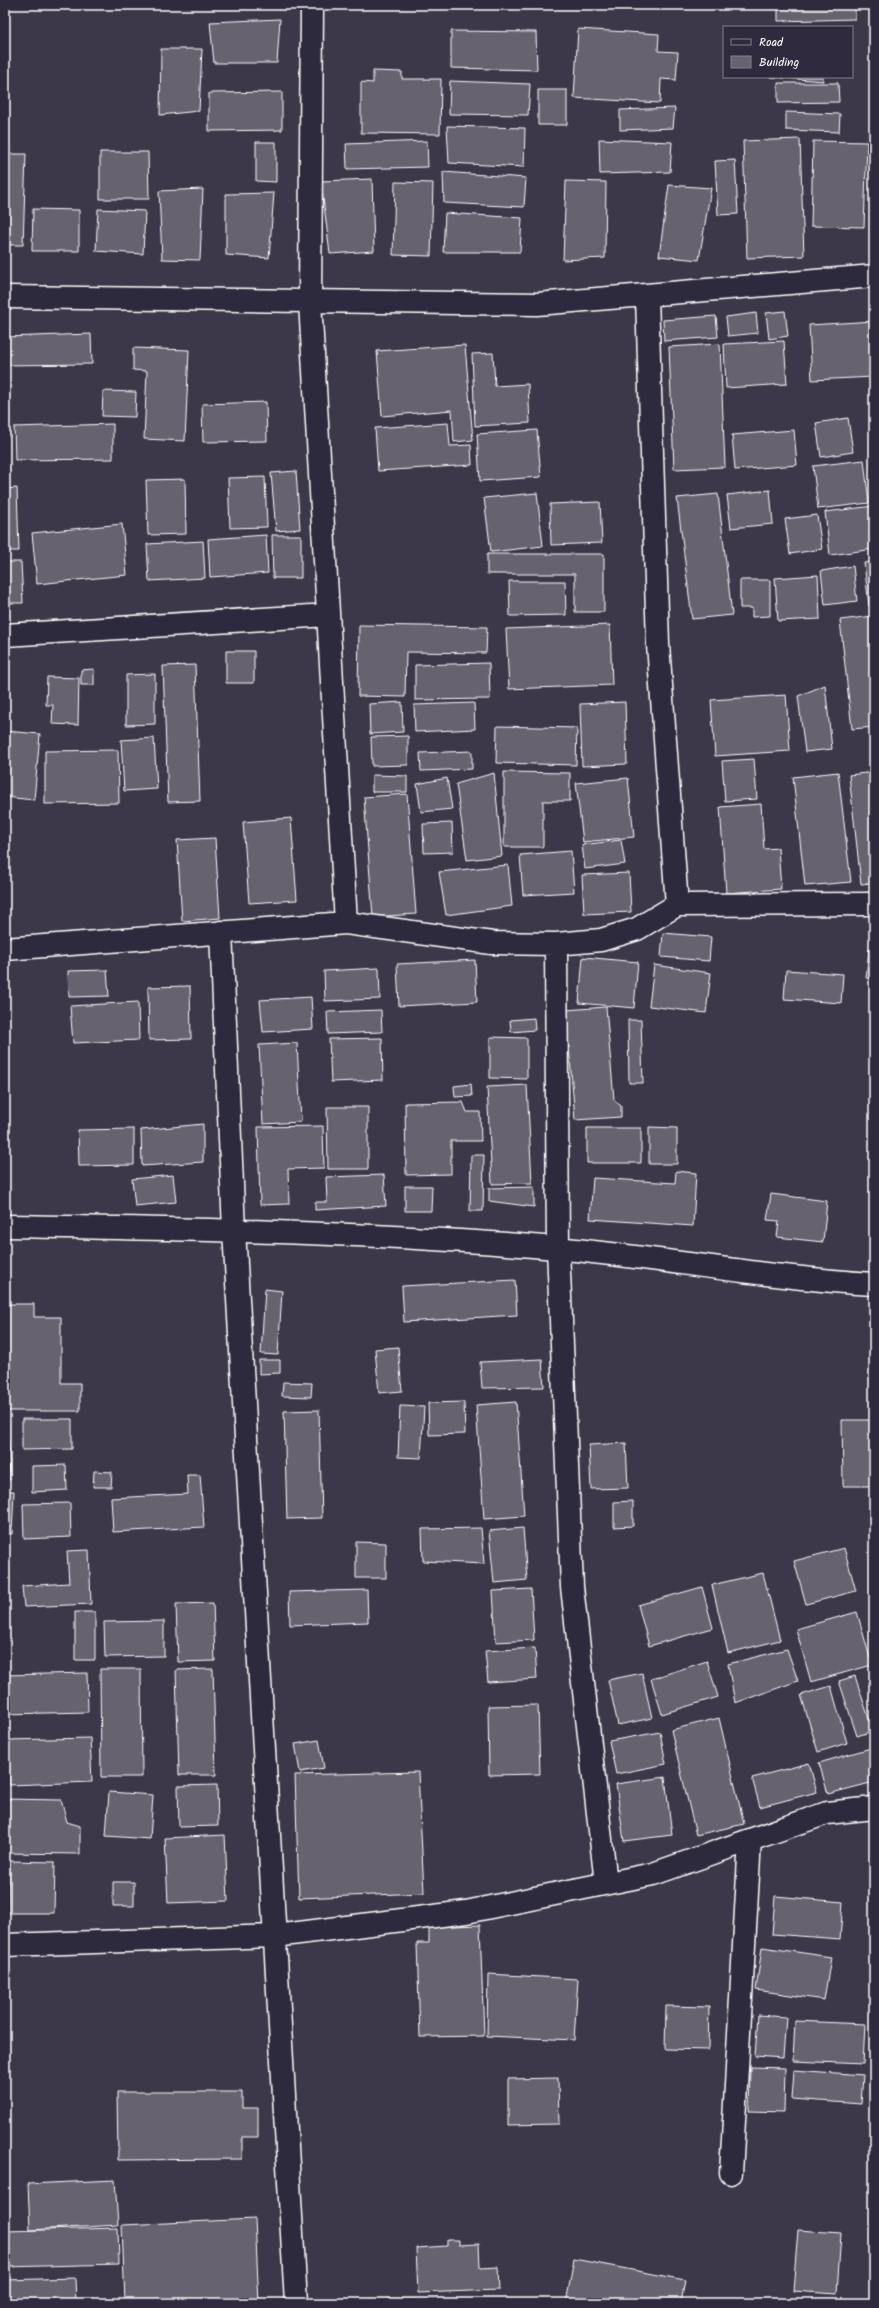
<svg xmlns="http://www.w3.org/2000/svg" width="879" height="2308" viewBox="0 0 879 2308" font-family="Kalam,sans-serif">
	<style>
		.building { fill: #666270; stroke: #fff }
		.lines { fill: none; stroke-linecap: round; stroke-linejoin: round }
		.street-casing { stroke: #fff; stroke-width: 25 }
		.secondary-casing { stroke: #fff; stroke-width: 25 }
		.street { stroke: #2f2a3d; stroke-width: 22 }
		.secondary { stroke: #2f2a3d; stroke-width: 22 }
	</style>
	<rect width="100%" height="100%" fill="#3c3749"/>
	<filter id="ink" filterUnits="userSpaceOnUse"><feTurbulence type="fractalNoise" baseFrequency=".025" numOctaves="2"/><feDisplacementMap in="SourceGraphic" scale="8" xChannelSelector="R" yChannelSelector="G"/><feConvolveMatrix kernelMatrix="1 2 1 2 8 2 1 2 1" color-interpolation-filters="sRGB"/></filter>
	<g filter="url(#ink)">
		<path class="building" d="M 778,5 L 855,5 L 855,19 L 778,21 Z
			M 280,19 L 277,63 L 214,63 L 210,22 Z
			M 578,29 L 659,34 L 658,51 L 678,52 L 676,80 L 661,79 L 660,103 L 574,98 Z
			M 451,31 L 536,32 L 537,70 L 451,68 Z
			M 161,49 L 202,49 L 199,111 L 160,115 Z
			M 373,71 L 402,72 L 402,79 L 441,79 L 440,134 L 361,133 L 361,82 L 373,83 Z
			M 770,77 L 823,77 L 823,81 Z
			M 450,81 L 530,84 L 528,115 L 449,114 Z
			M 778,83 L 838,83 L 839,102 L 778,103 Z
			M 538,90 L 567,90 L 567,125 L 538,125 Z
			M 282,92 L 282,130 L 209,131 L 209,93 Z
			M 675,108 L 673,128 L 620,130 L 620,110 Z
			M 786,112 L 840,114 L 839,132 L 786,130 Z
			M 447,126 L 525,128 L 524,167 L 449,163 Z
			M 599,139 L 672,142 L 670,172 L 600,174 Z
			M 800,139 L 804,256 L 747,258 L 743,141 Z
			M 427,141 L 428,167 L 347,169 L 346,144 Z
			M 813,141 L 867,142 L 864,227 L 811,226 Z
			M 256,142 L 276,142 L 276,182 L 256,181 Z
			M 100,152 L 148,152 L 149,199 L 100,199 Z
			M 5,154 L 26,154 L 23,245 L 5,245 Z
			M 735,160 L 738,214 L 718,215 L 715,161 Z
			M 443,172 L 526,178 L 524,207 L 444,203 Z
			M 372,179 L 374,251 L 330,254 L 321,181 Z
			M 566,181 L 606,182 L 605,258 L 563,260 Z
			M 395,182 L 433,183 L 431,256 L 393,255 Z
			M 669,185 L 711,188 L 699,260 L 659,256 Z
			M 203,189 L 200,260 L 162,259 L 159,191 Z
			M 274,193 L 269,258 L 226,255 L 226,194 Z
			M 33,209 L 79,210 L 79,251 L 32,251 Z
			M 98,209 L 145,211 L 143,254 L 96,251 Z
			M 445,213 L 522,218 L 520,252 L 443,252 Z
			M 785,311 L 788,336 L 769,339 L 766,313 Z
			M 756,313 L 758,333 L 728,336 L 726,317 Z
			M 716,316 L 718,337 L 664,341 L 663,320 Z
			M 874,321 L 874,377 L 812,380 L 809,325 Z
			M 91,334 L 92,364 L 5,365 L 5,337 Z
			M 784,341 L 787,384 L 726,388 L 724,344 Z
			M 720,344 L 725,467 L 674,469 L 669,347 Z
			M 465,345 L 473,440 L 454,442 L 452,410 L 382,416 L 377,351 Z
			M 133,348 L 189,350 L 185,441 L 144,439 L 147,371 L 133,370 Z
			M 493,353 L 495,386 L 528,384 L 530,423 L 475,426 L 472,354 Z
			M 5,381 L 8,437 L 5,437 Z
			M 103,391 L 136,392 L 135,417 L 102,416 Z
			M 266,402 L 267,441 L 203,442 L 202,404 Z
			M 848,418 L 853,452 L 821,457 L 816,423 Z
			M 448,423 L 450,446 L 471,445 L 472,465 L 378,471 L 375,428 Z
			M 113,424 L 113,459 L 15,460 L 14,427 Z
			M 537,430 L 541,477 L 480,481 L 477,434 Z
			M 794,430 L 797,465 L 735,470 L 732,435 Z
			M 864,460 L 869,503 L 818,509 L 813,466 Z
			M 296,471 L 300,529 L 276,531 L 271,473 Z
			M 265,477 L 267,527 L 230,528 L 228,478 Z
			M 185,479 L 186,534 L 148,535 L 146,480 Z
			M 17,488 L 19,551 L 5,551 L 5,489 Z
			M 770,490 L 773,524 L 731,528 L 727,495 Z
			M 537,493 L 543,546 L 491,552 L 484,498 Z
			M 718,494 L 732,615 L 692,619 L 677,498 Z
			M 600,502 L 602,543 L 551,545 L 550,504 Z
			M 874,506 L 874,549 L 830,555 L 825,512 Z
			M 817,515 L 822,549 L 790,554 L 785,519 Z
			M 122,524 L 127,575 L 37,584 L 32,533 Z
			M 266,535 L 268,573 L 210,577 L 208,539 Z
			M 272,535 L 301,535 L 301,578 L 273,578 Z
			M 203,541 L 205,578 L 149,581 L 147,544 Z
			M 487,554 L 604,554 L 604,612 L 575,612 L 575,574 L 487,574 Z
			M 5,562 L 21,562 L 23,603 L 5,603 Z
			M 874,562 L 874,605 L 869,606 L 864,563 Z
			M 853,566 L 857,601 L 825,605 L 821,571 Z
			M 818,575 L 820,619 L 778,621 L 775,578 Z
			M 740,580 L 770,580 L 770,616 L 752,617 L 752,608 L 740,608 Z
			M 509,581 L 565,581 L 566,615 L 510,616 Z
			M 874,616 L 874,727 L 852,729 L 840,620 Z
			M 359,625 L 487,627 L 486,653 L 406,652 L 405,697 L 358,696 Z
			M 610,625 L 612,685 L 509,689 L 506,629 Z
			M 226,651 L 254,651 L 254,683 L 226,683 Z
			M 489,663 L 490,699 L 415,700 L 415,665 Z
			M 195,665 L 200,801 L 168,802 L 163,666 Z
			M 94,669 L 94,685 L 81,685 L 81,670 Z
			M 155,674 L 155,724 L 126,725 L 126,675 Z
			M 47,677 L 79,678 L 78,725 L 52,724 L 53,705 L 46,705 Z
			M 825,685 L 832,749 L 805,752 L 798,696 Z
			M 786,695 L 790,751 L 715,756 L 711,700 Z
			M 402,702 L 403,732 L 370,734 L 369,704 Z
			M 625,702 L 627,764 L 582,766 L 580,704 Z
			M 474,703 L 475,729 L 415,732 L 414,705 Z
			M 497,726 L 577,728 L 576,765 L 496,763 Z
			M 5,731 L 40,734 L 34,800 L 5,797 Z
			M 408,736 L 408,765 L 372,766 L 371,737 Z
			M 154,738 L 157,789 L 124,791 L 121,740 Z
			M 118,750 L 119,803 L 45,804 L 45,751 Z
			M 472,751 L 472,769 L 421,771 L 420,753 Z
			M 754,759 L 757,799 L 725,801 L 722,761 Z
			M 504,772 L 570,773 L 570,801 L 543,801 L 543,847 L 504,847 Z
			M 838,772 L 851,882 L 805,886 L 793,777 Z
			M 874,772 L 874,883 L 861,884 L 849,775 Z
			M 494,773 L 502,856 L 467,860 L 456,784 Z
			M 372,775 L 407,776 L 407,792 L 372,792 Z
			M 447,778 L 452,809 L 421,812 L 417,784 Z
			M 628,778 L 634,837 L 583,842 L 576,783 Z
			M 407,794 L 416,914 L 373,917 L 364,797 Z
			M 761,804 L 764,849 L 778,848 L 781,889 L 726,893 L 720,807 Z
			M 291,818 L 297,900 L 249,903 L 243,822 Z
			M 452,823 L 453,852 L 424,853 L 423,824 Z
			M 215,838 L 220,918 L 182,921 L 177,840 Z
			M 621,840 L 625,864 L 585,869 L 582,845 Z
			M 571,851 L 574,892 L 523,895 L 520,855 Z
			M 508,865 L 512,906 L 446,915 L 439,872 Z
			M 629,873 L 631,912 L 584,914 L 582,875 Z
			M 663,933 L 711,937 L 709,961 L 661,957 Z
			M 869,949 L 874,949 L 874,979 L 866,978 Z
			M 583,957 L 638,962 L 634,1008 L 579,1003 Z
			M 475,960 L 477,1002 L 399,1006 L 397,964 Z
			M 654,965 L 711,973 L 706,1013 L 649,1006 Z
			M 379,968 L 380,999 L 325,1001 L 324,971 Z
			M 107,970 L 109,996 L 69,997 L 68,971 Z
			M 786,970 L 843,974 L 841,1003 L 784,999 Z
			M 190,986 L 191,1039 L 149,1040 L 148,987 Z
			M 311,997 L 313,1029 L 263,1032 L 260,1000 Z
			M 138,1002 L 139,1040 L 73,1043 L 70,1006 Z
			M 606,1007 L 614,1100 L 621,1106 L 621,1117 L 575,1120 L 566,1010 Z
			M 381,1010 L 382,1032 L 328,1034 L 327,1012 Z
			M 534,1018 L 535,1030 L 511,1032 L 510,1020 Z
			M 628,1020 L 641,1020 L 643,1083 L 629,1083 Z
			M 490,1037 L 527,1038 L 527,1079 L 490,1078 Z
			M 382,1038 L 383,1080 L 331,1082 L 329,1039 Z
			M 297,1043 L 301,1122 L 263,1124 L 259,1045 Z
			M 471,1084 L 472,1096 L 455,1097 L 454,1086 Z
			M 527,1085 L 532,1183 L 492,1184 L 487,1087 Z
			M 463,1102 L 467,1112 L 480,1112 L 481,1141 L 451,1141 L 451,1174 L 406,1175 L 405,1103 Z
			M 327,1107 L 368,1107 L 368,1169 L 328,1169 Z
			M 203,1124 L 203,1162 L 142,1166 L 141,1130 Z
			M 323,1126 L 324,1168 L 288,1169 L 289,1204 L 260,1205 L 258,1127 Z
			M 649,1127 L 677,1128 L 677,1164 L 649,1164 Z
			M 587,1128 L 641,1128 L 641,1163 L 587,1163 Z
			M 134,1129 L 134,1165 L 79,1166 L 78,1130 Z
			M 471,1155 L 484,1155 L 483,1211 L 470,1211 Z
			M 676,1171 L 696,1173 L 693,1226 L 590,1219 L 593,1178 L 675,1183 Z
			M 173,1175 L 176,1202 L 135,1206 L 132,1179 Z
			M 384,1175 L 386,1206 L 315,1210 L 315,1202 L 327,1202 L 326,1177 Z
			M 405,1186 L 432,1186 L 431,1211 L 405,1211 Z
			M 534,1187 L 534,1207 L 489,1201 L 489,1188 Z
			M 771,1194 L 827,1201 L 823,1242 L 777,1237 L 779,1221 L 767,1220 Z
			M 515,1280 L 517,1315 L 404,1322 L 402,1286 Z
			M 265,1289 L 282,1291 L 278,1355 L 261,1354 Z
			M 5,1304 L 34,1304 L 34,1317 L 61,1317 L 61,1383 L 80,1383 L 80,1411 L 5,1411 Z
			M 398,1347 L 402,1391 L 379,1393 L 375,1349 Z
			M 542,1359 L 544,1387 L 482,1388 L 480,1362 Z
			M 259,1360 L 280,1360 L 280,1373 L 259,1374 Z
			M 283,1382 L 312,1383 L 311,1397 L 282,1396 Z
			M 464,1402 L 465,1434 L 429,1435 L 428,1403 Z
			M 516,1402 L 524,1516 L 484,1519 L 476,1405 Z
			M 400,1406 L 424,1407 L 421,1458 L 398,1457 Z
			M 319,1410 L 322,1518 L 287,1519 L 284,1411 Z
			M 22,1419 L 72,1419 L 72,1449 L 22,1450 Z
			M 842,1420 L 874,1420 L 874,1486 L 843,1486 Z
			M 5,1421 L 8,1421 L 10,1480 L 5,1480 Z
			M 626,1443 L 628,1488 L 591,1489 L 589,1445 Z
			M 66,1465 L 67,1490 L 32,1492 L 32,1466 Z
			M 94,1471 L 112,1472 L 111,1487 L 93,1487 Z
			M 187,1475 L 200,1475 L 204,1527 L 113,1532 L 111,1498 L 188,1494 Z
			M 5,1491 L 14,1491 L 12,1534 L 5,1533 Z
			M 633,1501 L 633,1526 L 614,1527 L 614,1502 Z
			M 70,1503 L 71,1537 L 24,1539 L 23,1504 Z
			M 481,1528 L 484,1564 L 423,1561 L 422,1529 Z
			M 523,1528 L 527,1580 L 494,1583 L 489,1531 Z
			M 356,1542 L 386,1543 L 386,1578 L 356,1578 Z
			M 844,1548 L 856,1591 L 806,1604 L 794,1561 Z
			M 89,1550 L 91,1604 L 24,1607 L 22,1586 L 69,1583 L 67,1551 Z
			M 763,1573 L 780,1640 L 728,1653 L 712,1585 Z
			M 702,1587 L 713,1628 L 649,1646 L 638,1605 Z
			M 531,1589 L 534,1640 L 496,1642 L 493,1591 Z
			M 367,1590 L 368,1622 L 290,1625 L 289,1592 Z
			M 213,1603 L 215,1661 L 178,1662 L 176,1604 Z
			M 75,1612 L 95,1612 L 95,1660 L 75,1660 Z
			M 857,1612 L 872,1665 L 811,1682 L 796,1629 Z
			M 164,1621 L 164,1656 L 105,1657 L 104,1622 Z
			M 535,1648 L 537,1679 L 488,1682 L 485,1651 Z
			M 787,1649 L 798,1681 L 735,1703 L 728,1664 Z
			M 707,1661 L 718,1697 L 662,1714 L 651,1679 Z
			M 100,1669 L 141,1669 L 142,1777 L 101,1777 Z
			M 213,1669 L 216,1775 L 179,1775 L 176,1670 Z
			M 87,1673 L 88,1712 L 5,1714 L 5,1675 Z
			M 642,1673 L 652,1718 L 618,1725 L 608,1680 Z
			M 855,1676 L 873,1731 L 857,1736 L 839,1681 Z
			M 831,1686 L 847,1743 L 818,1752 L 801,1695 Z
			M 538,1705 L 540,1774 L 489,1775 L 488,1706 Z
			M 719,1718 L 744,1824 L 696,1835 L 671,1730 Z
			M 660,1732 L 666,1764 L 616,1774 L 609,1741 Z
			M 90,1738 L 92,1782 L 9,1785 L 7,1740 Z
			M 319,1740 L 324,1768 L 300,1772 L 295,1744 Z
			M 874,1747 L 874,1782 L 828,1794 L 819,1763 Z
			M 809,1763 L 817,1792 L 760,1807 L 752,1778 Z
			M 418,1772 L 424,1893 L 299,1898 L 295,1775 Z
			M 665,1777 L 672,1835 L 624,1841 L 616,1784 Z
			M 217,1785 L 218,1826 L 179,1827 L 178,1786 Z
			M 109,1792 L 153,1795 L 150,1839 L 106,1836 Z
			M 5,1799 L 61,1800 L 67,1822 L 80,1826 L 80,1854 L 5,1853 Z
			M 225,1835 L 228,1901 L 168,1903 L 165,1838 Z
			M 9,1861 L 55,1862 L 54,1913 L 8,1913 Z
			M 113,1882 L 134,1882 L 134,1906 L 113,1906 Z
			M 775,1896 L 843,1902 L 840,1939 L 772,1934 Z
			M 480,1925 L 484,2036 L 420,2037 L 417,1943 L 429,1943 L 429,1927 Z
			M 762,1947 L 831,1957 L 824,2000 L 756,1990 Z
			M 488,1974 L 578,1979 L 574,2040 L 487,2036 Z
			M 666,2006 L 709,2007 L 708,2050 L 665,2049 Z
			M 758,2015 L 786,2017 L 783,2058 L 755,2056 Z
			M 795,2021 L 865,2024 L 863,2064 L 793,2061 Z
			M 750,2067 L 785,2068 L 784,2112 L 749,2111 Z
			M 794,2070 L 863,2075 L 861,2104 L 792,2099 Z
			M 558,2078 L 559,2124 L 508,2125 L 508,2079 Z
			M 117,2092 L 242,2092 L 242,2108 L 258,2108 L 258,2137 L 242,2137 L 242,2159 L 118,2160 Z
			M 115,2180 L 118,2225 L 30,2230 L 28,2184 Z
			M 255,2219 L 259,2303 L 125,2303 L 122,2225 Z
			M 118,2228 L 119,2264 L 5,2267 L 5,2231 Z
			M 798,2230 L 841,2233 L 837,2294 L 793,2291 Z
			M 447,2240 L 459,2240 L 459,2245 L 479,2244 L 480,2268 L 498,2267 L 499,2290 L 418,2293 L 416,2248 L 447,2246 Z
			M 574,2259 L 685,2280 L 681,2303 L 566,2303 Z
			M 75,2278 L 76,2303 L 5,2303 L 5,2280 Z
			M 388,2299 L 493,2303 L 387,2303 Z"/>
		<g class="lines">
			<defs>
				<path id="street" d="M 312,5 L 310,302 L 346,923
					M 647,296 L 658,644 L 677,905
					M 5,297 L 537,304 L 874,276
					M 5,635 L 328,615
					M 221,932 L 234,1230 L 296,2303
					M 556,944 L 558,1248 L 572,1587 L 606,1883
					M 5,949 L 346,923 L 492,943 L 556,944 L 601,940 L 637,929 L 677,905 L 874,904
					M 5,1945 L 275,1936 L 466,1912 L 653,1874 L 827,1813 L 874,1808
					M 731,2173 L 750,1840"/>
				<path id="secondary" d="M 5,1226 C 189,1229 373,1232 556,1248 C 662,1258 768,1278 874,1284"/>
			</defs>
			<use href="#street" class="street-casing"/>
			<use href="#secondary" class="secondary-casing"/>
			<use href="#street" class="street"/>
			<use href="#secondary" class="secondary"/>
		</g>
	</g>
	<rect width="879" height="2308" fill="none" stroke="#2f2a3d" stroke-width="20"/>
	<rect x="10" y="10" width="859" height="2288" fill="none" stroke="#fff" stroke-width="1.5" filter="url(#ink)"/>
	<rect x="723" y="26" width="130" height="52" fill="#2f2a3d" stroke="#827f8b"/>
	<rect x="731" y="39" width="20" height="6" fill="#2f2a3d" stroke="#827f8b"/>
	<text x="759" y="46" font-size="12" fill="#ffffff">Road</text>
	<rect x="731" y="56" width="20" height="12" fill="#666270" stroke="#827f8b"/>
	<text x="759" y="66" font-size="12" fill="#ffffff">Building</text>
</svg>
